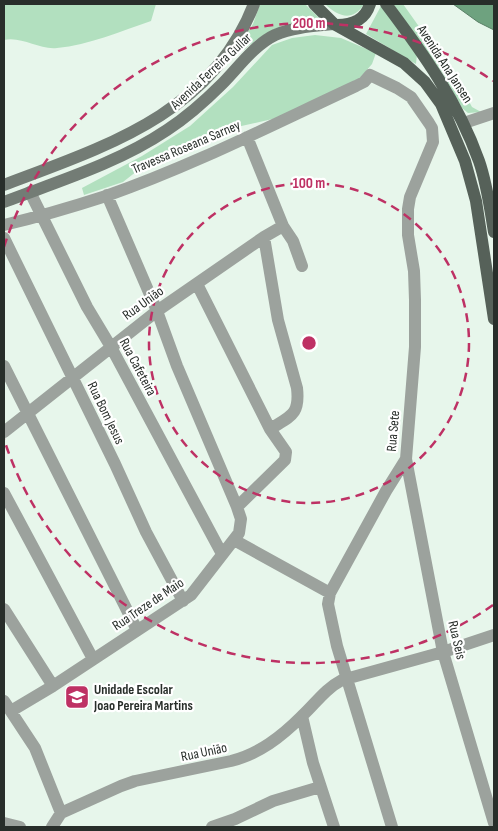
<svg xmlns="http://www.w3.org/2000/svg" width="498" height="831" viewBox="0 0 498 831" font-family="'Sofia Sans Condensed',sans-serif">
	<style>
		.green { fill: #b2e0bf }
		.water { fill: #6ea27f; stroke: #597f66 }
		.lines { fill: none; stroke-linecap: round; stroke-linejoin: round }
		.street { stroke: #9ca29d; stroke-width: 12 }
		.secondary { stroke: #737c75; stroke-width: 12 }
		.primary { stroke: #566159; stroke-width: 12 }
		.ring { fill: none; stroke: #be3164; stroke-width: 2.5; stroke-dasharray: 9 6 }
		.labels { text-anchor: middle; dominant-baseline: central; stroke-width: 4.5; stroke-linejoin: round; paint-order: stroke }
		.street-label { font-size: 14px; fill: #282e2a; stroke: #fff }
		.poi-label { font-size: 14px; font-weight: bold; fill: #282e2a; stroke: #fff; text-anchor: start }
		.centre { fill: #be3164; stroke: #fff; stroke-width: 2.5 }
		.ring-label { font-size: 15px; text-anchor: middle; font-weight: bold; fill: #be3164; stroke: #fff; stroke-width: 4.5; stroke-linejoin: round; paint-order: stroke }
	</style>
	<rect width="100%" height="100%" fill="#e7f6eb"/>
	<path class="green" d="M 4,4 L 156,4 L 151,21 C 121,31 89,45 57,48 C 39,50 22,36 4,40 Z
		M 260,4 L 305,4 L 321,20 C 288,21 269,28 244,50 L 242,41 L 253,24 Z
		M 325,4 L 364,4 C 352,23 338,16 325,4 Z
		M 393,4 L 403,4 L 459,83 L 472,107 L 481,112 L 468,113 L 462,108 L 443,74 Z
		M 381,6 L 417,54 L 416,64 L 366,34 Z
		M 315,35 L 341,38 L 376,53 L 372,64 L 359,79 L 277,118 L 210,133 L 155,157 L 123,182 L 84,195 L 82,188 L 142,156 L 190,126 L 233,87 L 272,45 L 292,38 Z"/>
	<path class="water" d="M 453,4 L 494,4 L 494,30 L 478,22 Z"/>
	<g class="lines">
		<path class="street" d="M 464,123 L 494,113
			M 247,137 L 283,226 L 293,241 L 302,266
			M 30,192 L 87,307 L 111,347 L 222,554
			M 107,195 L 157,311 L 177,366 L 237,507
			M 4,225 C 38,217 72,207 106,196 C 192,166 274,124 356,86 L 364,82 L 370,75 L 397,88 L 411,97 L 429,123 L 432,128 L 433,142 L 410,197 L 408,209 L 408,235 L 414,271 L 415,300 L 415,347 L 406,459 L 386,491 L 330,593 L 328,604 L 337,646 L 392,827
			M 264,237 L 278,320 L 297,388 C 300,415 291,416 270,429
			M 4,238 L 115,464 L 146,532 L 183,601
			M 4,366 L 137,630
			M 4,432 L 157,311 L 264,237 L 283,226
			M 406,459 L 443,652 L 494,823
			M 4,493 L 93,659
			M 234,540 L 330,593
			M 4,609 L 53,686
			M 4,701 L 35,748 L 61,813
			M 11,711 L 53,686 L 191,595 L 239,533 L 241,519 L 237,507 L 285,460 L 286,452 L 270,429 L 197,284
			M 302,716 L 313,763 L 334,827
			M 4,823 L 20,827
			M 52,827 L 61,813 L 121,786 L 135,781 L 231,761 C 259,754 281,737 302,716 C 316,703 325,689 342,680 L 443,652 L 494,635
			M 212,827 L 235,819 L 273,801 L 320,787"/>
		<path class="secondary" d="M 4,185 C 104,147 212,114 254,4
			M 4,202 C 59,181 118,163 167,130 C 187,117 205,101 222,84 C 238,68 254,45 275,35 C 293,27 315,26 334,24"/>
		<path class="primary" d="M 314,4 L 334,24 L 404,63 L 425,82 L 441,104 L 465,161 L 476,201 L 494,319
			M 386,4 C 423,53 458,102 479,161 C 487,184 490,208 494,232
			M 337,25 C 353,25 365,20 370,4"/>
	</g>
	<g class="ring">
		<circle cx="309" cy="343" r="160"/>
		<path d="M493 605A320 320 0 0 1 4 439M4 247A320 320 0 0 1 493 81"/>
	</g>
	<defs>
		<symbol id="school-square" viewBox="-11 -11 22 22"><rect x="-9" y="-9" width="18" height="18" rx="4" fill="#be3164" stroke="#fff"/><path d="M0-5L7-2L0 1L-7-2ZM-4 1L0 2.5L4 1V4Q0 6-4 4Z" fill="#fff"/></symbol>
	</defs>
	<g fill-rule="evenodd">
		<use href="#school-square" x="63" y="683" width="28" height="28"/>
	</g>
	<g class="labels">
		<g class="street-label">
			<text transform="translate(445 64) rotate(57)">Avenida Ana Jansen</text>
			<text transform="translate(211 71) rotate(-43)">Avenida Ferreira Gullar</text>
			<text transform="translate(186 147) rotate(-23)">Travessa Roseana Sarney</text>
			<text transform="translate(143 303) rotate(-36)">Rua União</text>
			<text transform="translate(138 367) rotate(62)">Rua Cafeteira</text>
			<text transform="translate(106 413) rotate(64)">Rua Bom Jesus</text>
			<text transform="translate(393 431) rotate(-85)">Rua Sete</text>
			<text transform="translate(148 604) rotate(-34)">Rua Treze de Maio</text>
			<text transform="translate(457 640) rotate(77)">Rua Seis</text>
			<text transform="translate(204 752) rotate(-12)">Rua União</text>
		</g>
		<g class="poi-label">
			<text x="94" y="689">Unidade Escolar<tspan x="94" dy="16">Joao Pereira Martins</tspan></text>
		</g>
	</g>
	<circle cx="309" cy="343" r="8" class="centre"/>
	<g class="ring-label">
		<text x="309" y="28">200 m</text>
		<text x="309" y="188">100 m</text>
	</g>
	<rect width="498" height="831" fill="none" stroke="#282e2a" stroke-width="10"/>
</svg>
